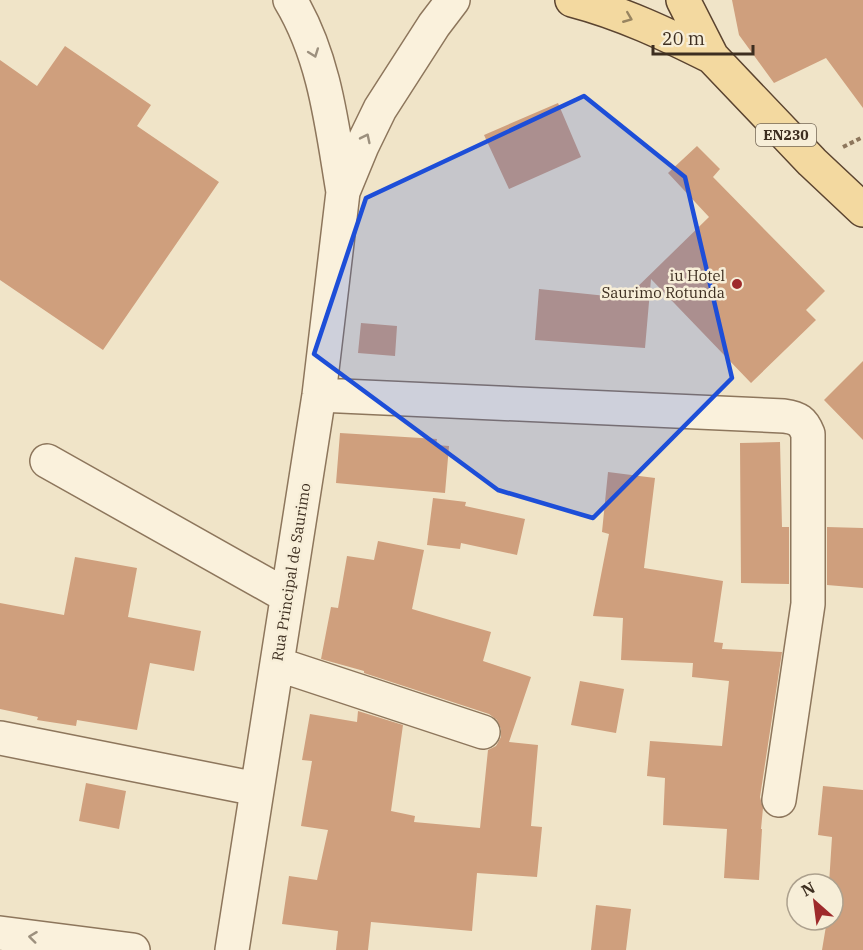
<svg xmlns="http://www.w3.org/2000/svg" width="863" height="950" viewBox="0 0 863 950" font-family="'IBM Plex Serif',serif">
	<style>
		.building { fill: #cf9f7d }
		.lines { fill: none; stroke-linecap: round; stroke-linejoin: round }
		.minor-casing { stroke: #8d765c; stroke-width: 36 }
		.major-casing { stroke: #5b4430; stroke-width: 36 }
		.path { stroke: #8d765c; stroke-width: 4; stroke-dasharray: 4.5 3; stroke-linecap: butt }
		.minor { stroke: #faf1dc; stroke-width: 33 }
		.major { stroke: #f3d9a0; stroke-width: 33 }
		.oneway { stroke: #988460 }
		.oneway2 { stroke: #9c907e }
		.marked { fill: #1d4ed8; fill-opacity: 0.2; stroke: #1d4ed8; stroke-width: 4.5; stroke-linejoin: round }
		.poi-dot { fill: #9e2a2b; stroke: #f7eed8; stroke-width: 2 }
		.labels { text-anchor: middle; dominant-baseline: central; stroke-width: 5; stroke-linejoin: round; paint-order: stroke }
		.shield { fill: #f7eed8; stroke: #756857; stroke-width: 1.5 }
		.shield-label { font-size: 14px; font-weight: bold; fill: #3d2e20 }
		.poi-label { font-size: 15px; fill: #3d2e20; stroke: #f7eed8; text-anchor: end }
		.street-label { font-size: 15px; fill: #3d2e20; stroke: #f7eed8 }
	</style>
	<rect width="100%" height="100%" fill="#f0e4c8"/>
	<path class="building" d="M 732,0 L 863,0 L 863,108 L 826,58 L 774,83 L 739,35 Z
		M 65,46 L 151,105 L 137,126 L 219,182 L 103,350 L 0,280 L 0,60 L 37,86 Z
		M 558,103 L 581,157 L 509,189 L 484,135 Z
		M 697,146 L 720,169 L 713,177 L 825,291 L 806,310 L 816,320 L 751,383 L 651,279 L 645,348 L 535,340 L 539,289 L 626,298 L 709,217 L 668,173 Z
		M 361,323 L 397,326 L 395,356 L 358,353 Z
		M 863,361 L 863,440 L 824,400 Z
		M 340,433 L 437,439 L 436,445 L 449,446 L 445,493 L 336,483 Z
		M 780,442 L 782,527 L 789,527 L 789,584 L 741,583 L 740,443 Z
		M 608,472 L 655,478 L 644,568 L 723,581 L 714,642 L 723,643 L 722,649 L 782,652 L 760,797 L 763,808 L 761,829 L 762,829 L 759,880 L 724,878 L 727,829 L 663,825 L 665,778 L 647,776 L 650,741 L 722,746 L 729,681 L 692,677 L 693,663 L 621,660 L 623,618 L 593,616 L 609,534 L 602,532 Z
		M 433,498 L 466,502 L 465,506 L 525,519 L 517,555 L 461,543 L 460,549 L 427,545 Z
		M 827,527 L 863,528 L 863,588 L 827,585 Z
		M 378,541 L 424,550 L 412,609 L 491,632 L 483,661 L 531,677 L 509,742 L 538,745 L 531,826 L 542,827 L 537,877 L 477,873 L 472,931 L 371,922 L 368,950 L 336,950 L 338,931 L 282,924 L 289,876 L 317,880 L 328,830 L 301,826 L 312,761 L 302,760 L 310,714 L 357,722 L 358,711 L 403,725 L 391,811 L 415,816 L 414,822 L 480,828 L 488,750 L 496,746 L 501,737 L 501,729 L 497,720 L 489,714 L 364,673 L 364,671 L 321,659 L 331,607 L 338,608 L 347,556 L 374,560 Z
		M 75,557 L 137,568 L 128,617 L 201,631 L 194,671 L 150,663 L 137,730 L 77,720 L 76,726 L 37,720 L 38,717 L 0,709 L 0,603 L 64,615 Z
		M 580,681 L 624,689 L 616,733 L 571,725 Z
		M 86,783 L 126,791 L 119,829 L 79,821 Z
		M 823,786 L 863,790 L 863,950 L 822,950 L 827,920 L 833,920 L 833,884 L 829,884 L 832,837 L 818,835 Z
		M 596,905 L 631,909 L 626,950 L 591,950 Z"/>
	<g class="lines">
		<defs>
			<path id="minor" d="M 290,0 C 325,58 332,126 343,192
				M 319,395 L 784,416 C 798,418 803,421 808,434 L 808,604 L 779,800
				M 47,461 L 287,596
				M 277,664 L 483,732
				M 0,738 L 257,789
				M 0,933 L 133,950
				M 232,950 L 319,395 L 343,192 L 362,146 L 380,109 L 434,25 L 453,0"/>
			<path id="major" d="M 572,0 C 622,13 666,34 712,57
				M 683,0 L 712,57 L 812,162 L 863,210"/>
		</defs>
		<use href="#minor" class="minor-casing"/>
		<use href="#major" class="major-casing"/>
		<path class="path" d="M 843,147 L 863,137"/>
		<use href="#minor" class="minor"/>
		<use href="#major" class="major"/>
	</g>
	<defs><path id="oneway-chevron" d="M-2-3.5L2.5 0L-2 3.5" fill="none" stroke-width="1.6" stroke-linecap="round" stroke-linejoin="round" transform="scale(1.5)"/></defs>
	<use class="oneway" href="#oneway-chevron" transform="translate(628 18) rotate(22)"/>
	<g class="oneway2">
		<use href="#oneway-chevron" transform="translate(314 53) rotate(70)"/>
		<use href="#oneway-chevron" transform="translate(366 138) rotate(-64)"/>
		<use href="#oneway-chevron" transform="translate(33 937) rotate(-173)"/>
	</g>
	<path class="marked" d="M 584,96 L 685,177 L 732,378 L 593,518 L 498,490 L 314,354 L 366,198 Z"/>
	<circle class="poi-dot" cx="737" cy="284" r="6"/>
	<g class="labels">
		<rect class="shield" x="756" y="124" width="60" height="22" rx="4.5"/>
		<g class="shield-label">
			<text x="786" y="135">EN230</text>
		</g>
		<g class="poi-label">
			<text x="725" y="275">iu Hotel<tspan x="725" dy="17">Saurimo Rotunda</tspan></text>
		</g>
		<g class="street-label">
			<text transform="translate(291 572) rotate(-81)">Rua Principal de Saurimo</text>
		</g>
	</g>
	<g transform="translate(815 902) rotate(332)"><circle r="28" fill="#f7eed8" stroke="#ada18e" stroke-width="1.5"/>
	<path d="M0-4.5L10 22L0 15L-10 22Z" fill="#9e2a2b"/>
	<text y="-9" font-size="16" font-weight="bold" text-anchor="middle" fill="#3d2e20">N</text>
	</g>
	<path d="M653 45v9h100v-9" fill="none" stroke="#3d2e20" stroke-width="3"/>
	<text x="662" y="45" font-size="18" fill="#3d2e20" stroke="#f7eed8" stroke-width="4.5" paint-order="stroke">20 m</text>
</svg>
